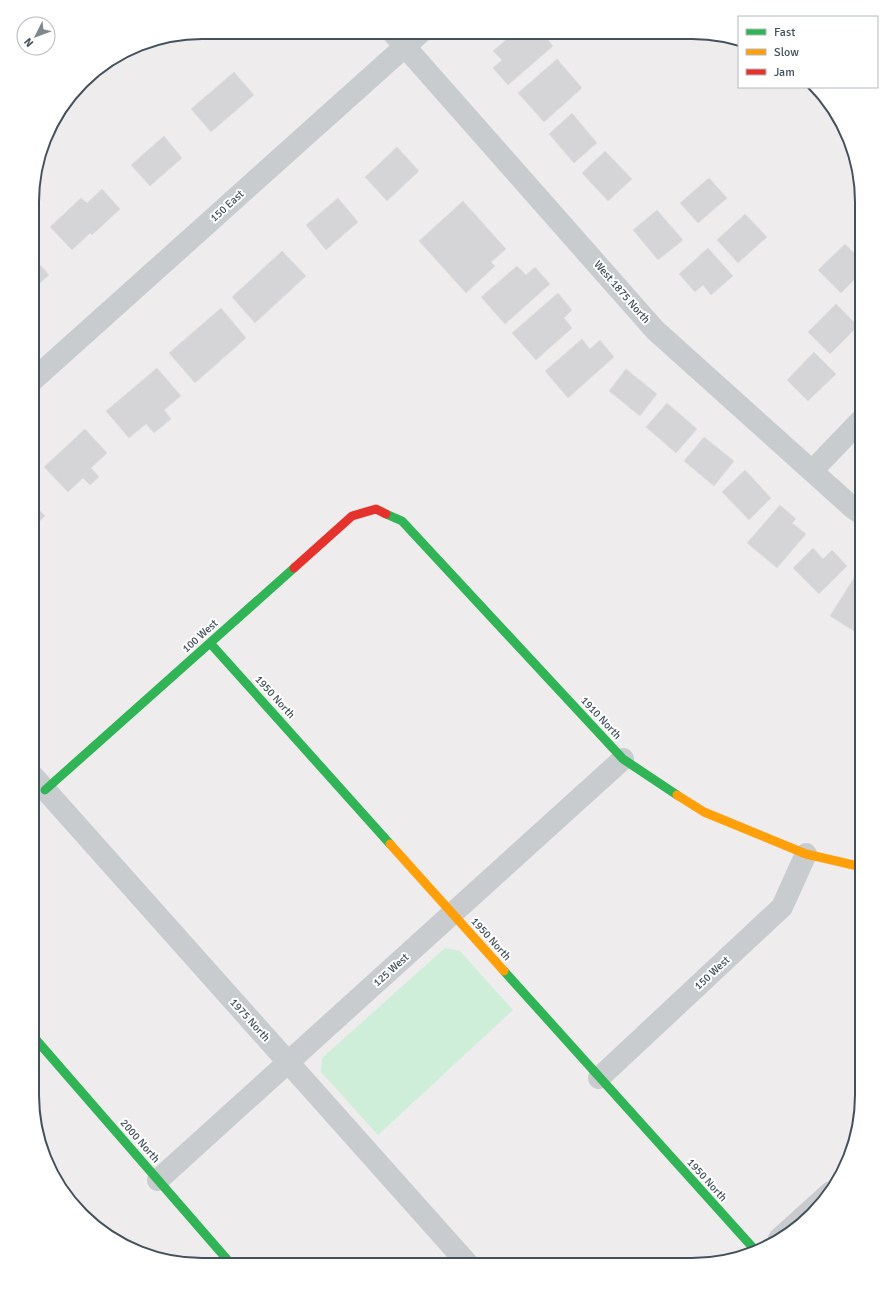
<svg xmlns="http://www.w3.org/2000/svg" width="894" height="1297" viewBox="0 0 894 1297" font-family="Signika,sans-serif">
	<style>
		.green { fill: #cfeeda }
		.building { fill: #d5d5d7; stroke: #dfdee0 }
		.lines { fill: none; stroke-linecap: round; stroke-linejoin: round }
		.path { stroke: #b5c3be; stroke-width: 2.5; stroke-dasharray: 3 2; stroke-linecap: butt }
		.street { stroke: #c8ccce; stroke-width: 22 }
		.fast { stroke: #30b455; stroke-width: 9 }
		.slow { stroke: #ff9f0a; stroke-width: 9 }
		.jam { stroke: #e5322d; stroke-width: 9 }
		.labels { text-anchor: middle; dominant-baseline: central; stroke-width: 4; stroke-linejoin: round; paint-order: stroke }
		.street-label { font-size: 11px; fill: #43515a; stroke: #fff }
		.rim { fill: none; stroke: #43515a; stroke-width: 2 }
	</style>
	<rect width="100%" height="100%" fill="#eeeced"/>
	<path class="green" d="M 445,948 L 460,951 L 513,1010 L 378,1135 L 321,1072 L 322,1058 Z"/>
	<path class="building" d="M 514,33 L 542,33 L 553,46 L 508,85 L 493,68 L 502,60 L 493,51 Z
		M 612,33 L 625,33 L 616,39 Z
		M 557,59 L 582,88 L 544,122 L 518,93 Z
		M 234,72 L 254,95 L 211,132 L 191,109 Z
		M 572,113 L 597,143 L 574,163 L 549,134 Z
		M 164,136 L 182,158 L 150,186 L 131,165 Z
		M 397,147 L 419,171 L 387,201 L 365,177 Z
		M 605,151 L 632,179 L 608,201 L 582,173 Z
		M 709,178 L 727,198 L 698,223 L 680,203 Z
		M 102,189 L 120,209 L 92,235 L 90,233 L 72,250 L 50,227 L 81,198 L 87,203 Z
		M 338,198 L 358,222 L 326,250 L 306,225 Z
		M 463,201 L 506,249 L 491,262 L 495,266 L 466,293 L 419,241 Z
		M 657,210 L 683,240 L 658,260 L 633,230 Z
		M 745,214 L 767,237 L 738,263 L 717,240 Z
		M 845,244 L 862,261 L 862,272 L 841,293 L 818,270 Z
		M 708,248 L 733,276 L 711,295 L 703,285 L 695,292 L 679,274 Z
		M 282,251 L 306,276 L 255,323 L 232,297 Z
		M 33,257 L 49,275 L 33,289 Z
		M 517,266 L 526,275 L 535,267 L 550,284 L 505,324 L 481,297 Z
		M 558,293 L 572,310 L 564,318 L 572,328 L 536,360 L 512,333 Z
		M 836,304 L 858,326 L 830,354 L 808,332 Z
		M 221,308 L 246,338 L 195,383 L 169,353 Z
		M 582,339 L 590,349 L 600,340 L 614,357 L 568,398 L 545,371 Z
		M 814,352 L 836,374 L 808,401 L 787,380 Z
		M 157,368 L 181,396 L 164,410 L 171,419 L 154,433 L 146,424 L 129,438 L 106,411 Z
		M 626,369 L 657,394 L 640,416 L 609,391 Z
		M 667,403 L 697,429 L 676,453 L 646,427 Z
		M 85,429 L 107,453 L 91,468 L 99,477 L 90,485 L 83,478 L 68,492 L 44,467 Z
		M 704,437 L 734,461 L 714,486 L 684,461 Z
		M 745,470 L 771,498 L 749,520 L 722,492 Z
		M 33,503 L 45,516 L 33,527 Z
		M 780,505 L 796,519 L 792,523 L 806,534 L 777,568 L 747,543 Z
		M 813,548 L 823,559 L 832,550 L 847,566 L 819,594 L 793,568 Z
		M 859,570 L 862,573 L 862,636 L 830,616 Z"/>
	<g class="lines">
		<path class="path" d="M 32,1072 L 38,1077"/>
		<path class="street" d="M 393,33 L 655,330 L 853,508 L 862,514
			M 33,380 L 420,33
			M 812,471 L 862,419
			M 33,776 L 468,1264
			M 599,1078 L 782,907 L 806,854
			M 158,1180 L 623,759
			M 779,1239 L 831,1192"/>
		<path class="fast" d="M 386,514 L 402,521 L 623,759 L 677,795
			M 210,643 L 390,844
			M 45,790 L 294,568
			M 504,971 L 755,1250
			M 32,1035 L 231,1264"/>
		<path class="slow" d="M 677,795 L 704,812 L 806,854 L 862,867
			M 390,844 L 504,971"/>
		<path class="jam" d="M 294,568 L 352,516 L 376,509 L 386,514"/>
	</g>
	<g class="labels">
		<g class="street-label">
			<text transform="translate(227 206) rotate(-42)">150 East</text>
			<text transform="translate(622 292) rotate(49)">West 1875 North</text>
			<text transform="translate(200 636) rotate(-42)">100 West</text>
			<text transform="translate(275 697) rotate(48)">1950 North</text>
			<text transform="translate(601 718) rotate(47)">1910 North</text>
			<text transform="translate(491 939) rotate(48)">1950 North</text>
			<text transform="translate(391 970) rotate(-42)">125 West</text>
			<text transform="translate(712 973) rotate(-43)">150 West</text>
			<text transform="translate(250 1020) rotate(48)">1975 North</text>
			<text transform="translate(140 1141) rotate(49)">2000 North</text>
			<text transform="translate(707 1180) rotate(48)">1950 North</text>
		</g>
	</g>
	<path d="M0 0H894V1297H0ZM202 39H692A163 163 0 0 1 855 202V1095A163 163 0 0 1 692 1258H202A163 163 0 0 1 39 1095V202A163 163 0 0 1 202 39Z" fill="#fff" fill-rule="evenodd"/>
	<path class="rim" d="M202 39H692A163 163 0 0 1 855 202V1095A163 163 0 0 1 692 1258H202A163 163 0 0 1 39 1095V202A163 163 0 0 1 202 39Z"/>
	<rect x="738" y="16" width="140" height="72" fill="#ffffff" stroke="#b4b9bd"/>
	<rect x="746" y="29" width="20" height="6" fill="#30b455" stroke="#b4b9bd"/>
	<text x="774" y="36" font-size="12" fill="#43515a">Fast</text>
	<rect x="746" y="49" width="20" height="6" fill="#ff9f0a" stroke="#b4b9bd"/>
	<text x="774" y="56" font-size="12" fill="#43515a">Slow</text>
	<rect x="746" y="69" width="20" height="6" fill="#e5322d" stroke="#b4b9bd"/>
	<text x="774" y="76" font-size="12" fill="#43515a">Jam</text>
	<g transform="translate(36 36) rotate(228)"><circle r="19" fill="#ffffff" stroke="#b4b9bd"/>
	<path d="M0-3L7 15L0 10L-7 15Z" fill="#7f878d"/>
	<text y="-6" font-size="11" font-weight="bold" text-anchor="middle" fill="#43515a">N</text>
	</g>
</svg>
